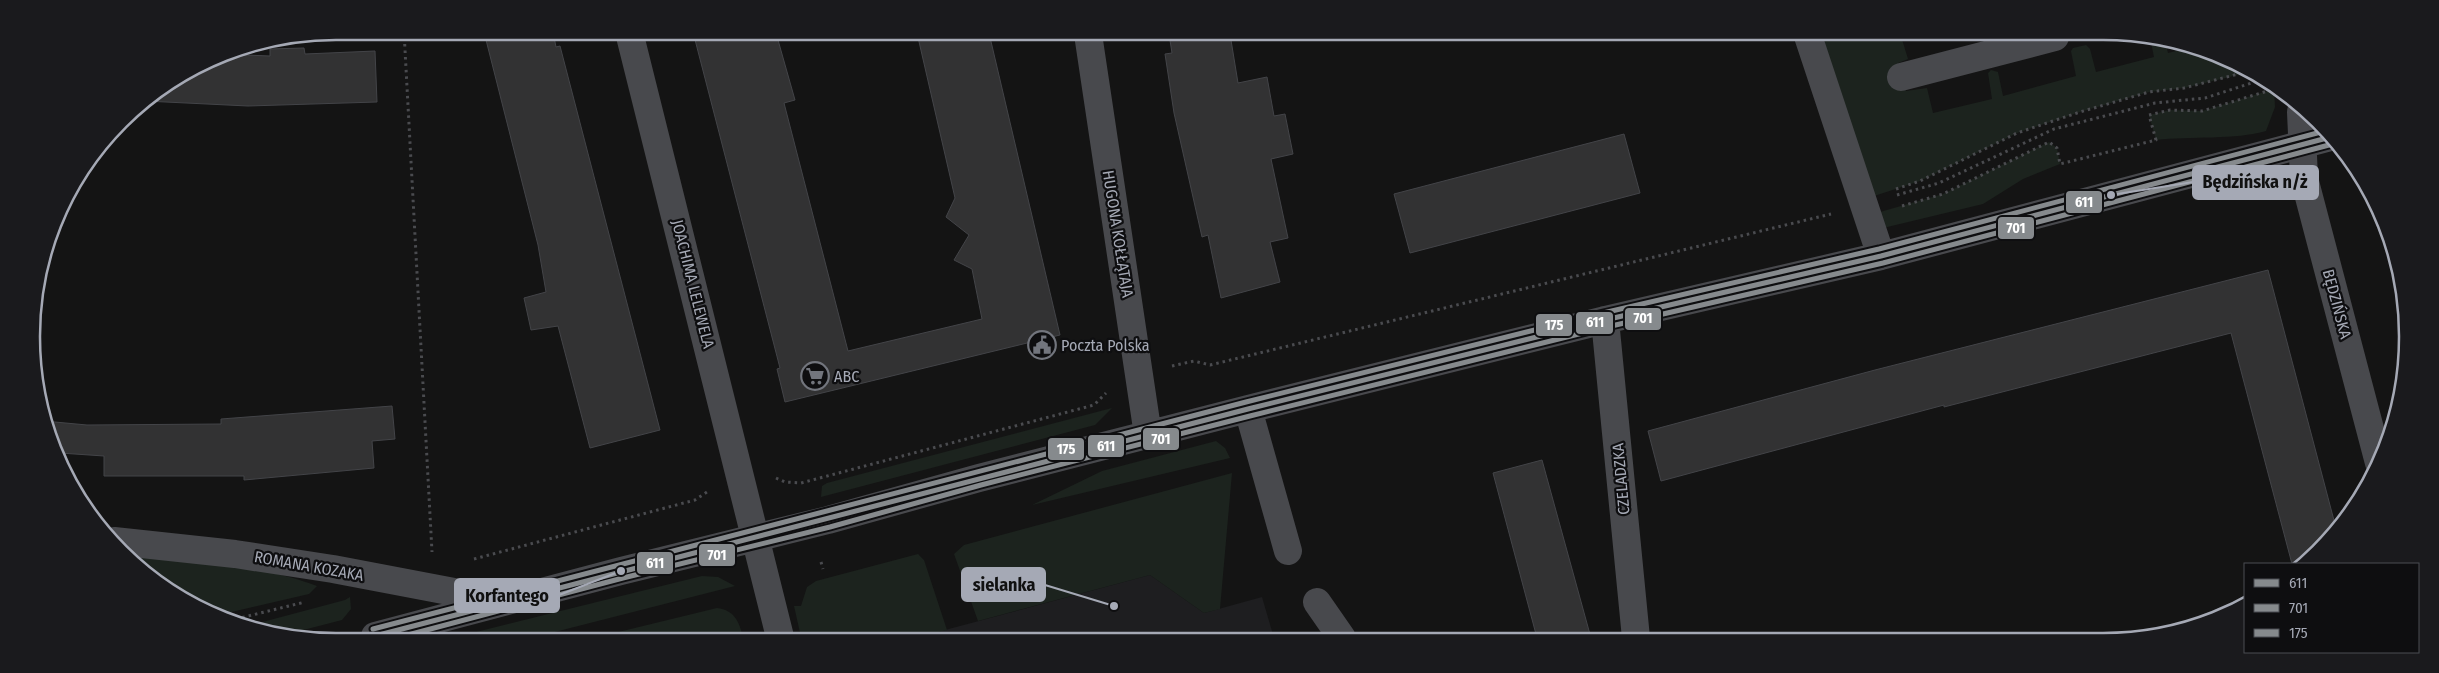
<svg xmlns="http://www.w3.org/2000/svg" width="2439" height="673" viewBox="0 0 2439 673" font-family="'Fira Sans Condensed',sans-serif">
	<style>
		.built { fill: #1e1e20 }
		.green { fill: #1c231e }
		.building { fill: #323233; stroke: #434448 }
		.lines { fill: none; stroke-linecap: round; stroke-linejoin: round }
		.path { stroke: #4a4b4f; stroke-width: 3; stroke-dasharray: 2.5 4; stroke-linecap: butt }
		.minor { stroke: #48494d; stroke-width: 28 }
		.bus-1-casing { stroke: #0e0e10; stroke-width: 9 }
		.bus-2-casing { stroke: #0e0e10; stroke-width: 9 }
		.bus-3-casing { stroke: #0e0e10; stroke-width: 9 }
		.bus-1 { stroke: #868a8d; stroke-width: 5 }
		.bus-2 { stroke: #868a8d; stroke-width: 5 }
		.bus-3 { stroke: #868a8d; stroke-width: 5 }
		.labels { text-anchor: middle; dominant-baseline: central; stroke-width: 4.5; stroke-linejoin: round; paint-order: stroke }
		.street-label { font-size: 16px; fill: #a5a9b5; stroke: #0e0e10 }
		.poi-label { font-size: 16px; fill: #a5a9b5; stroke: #0e0e10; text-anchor: start }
		.rim { fill: none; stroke: #a5a9b5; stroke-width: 2.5 }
		.leader { fill: none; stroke: #a5a9b5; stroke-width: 2 }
		.callout-dot { fill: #a5a9b5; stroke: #0e0e10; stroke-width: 2 }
		.callout { fill: #a5a9b5; stroke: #a5a9b5; stroke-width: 2 }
		.callout-label { font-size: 18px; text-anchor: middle; font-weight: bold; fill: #111 }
		.line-badge { stroke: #0e0e10; stroke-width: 2 }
		.badge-label { font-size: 14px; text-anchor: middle; font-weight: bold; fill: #fff }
	</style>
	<rect width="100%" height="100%" fill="#141414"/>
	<path class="built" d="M 1150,575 L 1204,613 L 1262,597 L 1274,638 L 919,637 Z"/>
	<path class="green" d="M 1818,36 L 1901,36 L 1908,59 L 1898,63 L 1906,91 L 1927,88 L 1933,113 L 1992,99 L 1988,73 L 1991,70 L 1998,72 L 2003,96 L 2076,76 L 2071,51 L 2073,48 L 2086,45 L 2090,49 L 2096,72 L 2154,57 L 2150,37 L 2164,38 L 2168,53 L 2188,48 L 2246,73 L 2184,88 L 2149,92 L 2080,112 L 2017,133 L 1920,181 L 1868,198 Z
		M 2274,89 L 2275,107 L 2266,131 C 2236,140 2190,136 2156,140 L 2149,115 L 2170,110 L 2202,111 Z
		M 2049,142 L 2057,148 L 2060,164 L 2023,179 L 1983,204 L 1879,229 L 1873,214 L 1943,194 Z
		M 1112,408 L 1095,425 L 821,497 L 822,486 L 827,483 Z
		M 1216,441 L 1225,448 L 1230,458 L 1032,505 L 1102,471 Z
		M 1232,473 L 1220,609 L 1204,613 L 1150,575 L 978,621 L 954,554 L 964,545 Z
		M 918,554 L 924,560 L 947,630 L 919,637 L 801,637 L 794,606 L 801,606 L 807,587 L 816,581 Z
		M 130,556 C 192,563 259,564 317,586 L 309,594 L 223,614 L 167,590 Z
		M 702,576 L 718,577 L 735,586 L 539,636 L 460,636 Z
		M 350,597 L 351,609 L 342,620 L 280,636 L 251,625 L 345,600 Z
		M 717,608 C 734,610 739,621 743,637 L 602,636 Z"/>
	<path class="building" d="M 484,32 L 553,32 L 556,47 L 560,46 L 660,430 L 590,448 L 558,326 L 531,330 L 524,298 L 546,292 L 538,245 Z
		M 693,32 L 776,33 L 795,100 L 784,103 L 848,351 L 982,319 L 972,269 L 954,260 L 969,235 L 946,217 L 955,198 L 917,33 L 989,33 L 1060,335 L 785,402 L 777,369 L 780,368 Z
		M 1169,34 L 1230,34 L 1238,83 L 1267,77 L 1274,116 L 1285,114 L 1293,154 L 1271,159 L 1288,238 L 1270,242 L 1280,282 L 1221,298 L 1208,235 L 1202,237 L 1174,113 L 1165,54 L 1172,53 Z
		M 304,48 L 305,54 L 375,51 L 377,102 L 248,106 L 145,101 L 220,54 L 270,56 L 270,49 Z
		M 1624,134 L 1640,193 L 1410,253 L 1394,194 Z
		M 2268,270 L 2336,528 L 2318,553 L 2302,564 L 2292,564 L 2231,333 L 1944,407 L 1944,405 L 1661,481 L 1648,431 L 1875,370 Z
		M 392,406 L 395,439 L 372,441 L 374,468 L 244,480 L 244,476 L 104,476 L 104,456 L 60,453 L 44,421 L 87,425 L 221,424 L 221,419 Z
		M 1542,460 L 1591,638 L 1537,638 L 1493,473 Z"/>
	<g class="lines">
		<path class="path" d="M 404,31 L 432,552
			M 1896,189 L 1920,181 L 2017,133 L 2080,112 L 2149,92 L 2184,88 L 2246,72
			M 1897,195 L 1939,183 L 2054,129 L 2155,103 L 2205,98 L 2264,79
			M 1902,206 L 1943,194 L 2049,142 L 2057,148 L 2060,164 L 2156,140 L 2149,115 L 2170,110 L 2202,111 L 2274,89 L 2273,84
			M 1172,366 L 1194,361 L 1210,365 L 1831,214
			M 776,478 L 785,482 L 801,483 L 1094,405 L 1106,393
			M 474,559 L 695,500 L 707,492
			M 821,562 L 823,569
			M 236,619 L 305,602"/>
		<path class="minor" d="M 629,32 L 780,637
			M 1088,34 L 1148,435
			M 1808,36 L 1881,256
			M 1901,77 L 2055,37
			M 2301,112 L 2304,178 L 2379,463
			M 1605,320 L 1636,638
			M 1248,409 L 1288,551
			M 114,541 L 235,554 L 333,569 L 496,600
			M 1317,602 L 1342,638
			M 375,636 L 621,571 L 828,520 L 979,478 L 1248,409 L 1605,320 L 1881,256 L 2327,138"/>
		<defs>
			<path id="bus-1" d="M 375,636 L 1248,409 L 1605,320 L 1881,256 L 2327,138"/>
			<path id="bus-2" d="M 404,636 L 623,578 L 830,527 L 981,485 L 1250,416 L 1607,327 L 1883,263 L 2329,145"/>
			<path id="bus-3" d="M 373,629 L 1246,402 L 1603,313 L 1879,249 L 2321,132"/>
		</defs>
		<use href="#bus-1" class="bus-1-casing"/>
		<use href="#bus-2" class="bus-2-casing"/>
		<use href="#bus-3" class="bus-3-casing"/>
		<use href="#bus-1" class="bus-1"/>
		<use href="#bus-2" class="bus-2"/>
		<use href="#bus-3" class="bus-3"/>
	</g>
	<defs>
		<symbol id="civic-ring" viewBox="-11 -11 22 22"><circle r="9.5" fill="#0e0e10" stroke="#72757d" stroke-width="1.5"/><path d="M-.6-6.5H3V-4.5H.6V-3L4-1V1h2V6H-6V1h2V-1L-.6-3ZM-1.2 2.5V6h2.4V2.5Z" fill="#72757d"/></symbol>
		<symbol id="supermarket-ring" viewBox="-11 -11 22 22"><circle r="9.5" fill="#0e0e10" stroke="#72757d" stroke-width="1.5"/><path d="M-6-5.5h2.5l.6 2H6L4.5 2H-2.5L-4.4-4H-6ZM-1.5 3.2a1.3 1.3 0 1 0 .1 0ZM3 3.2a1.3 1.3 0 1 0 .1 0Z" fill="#72757d"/></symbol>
	</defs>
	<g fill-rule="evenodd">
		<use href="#civic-ring" x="1026" y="329" width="32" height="32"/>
		<use href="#supermarket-ring" x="799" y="360" width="32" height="32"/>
	</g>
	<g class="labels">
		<g class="street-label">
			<text transform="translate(1118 234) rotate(81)">HUGONA KOŁŁĄTAJA</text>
			<text transform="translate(693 284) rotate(76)">JOACHIMA LELEWELA</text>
			<text transform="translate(2337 304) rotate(75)">BĘDZIŃSKA</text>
			<text transform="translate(1621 479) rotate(-95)">CZELADZKA</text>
			<text transform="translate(309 566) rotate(10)">ROMANA KOZAKA</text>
		</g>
		<g class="poi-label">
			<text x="1061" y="345">Poczta Polska</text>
			<text x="834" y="376">ABC</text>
		</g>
	</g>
	<path d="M0 0H2439V673H0ZM336 40H2103A296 296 0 0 1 2399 336V337A296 296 0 0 1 2103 633H336A296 296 0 0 1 40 337V336A296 296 0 0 1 336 40Z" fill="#1a1a1d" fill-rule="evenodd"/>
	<path class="rim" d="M336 40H2103A296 296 0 0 1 2399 336V337A296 296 0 0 1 2103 633H336A296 296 0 0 1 40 337V336A296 296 0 0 1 336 40Z"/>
	<path class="leader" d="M2111 195L2193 182M1114 606L1045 585M621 571L559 595"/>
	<g class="callout-dot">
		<circle cx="2111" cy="195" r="5"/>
		<circle cx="1114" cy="606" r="5"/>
		<circle cx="621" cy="571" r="5"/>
	</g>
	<g class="callout">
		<rect x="2193" y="166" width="125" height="33" rx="5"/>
		<rect x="962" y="568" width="83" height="33" rx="5"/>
		<rect x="455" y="579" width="104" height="33" rx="5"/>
	</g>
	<g class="callout-label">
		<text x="2255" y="188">Będzińska n/ż</text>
		<text x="1004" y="591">sielanka</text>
		<text x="507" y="602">Korfantego</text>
	</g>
	<g class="line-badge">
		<rect x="2065" y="190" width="38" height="24" rx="5" fill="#868a8d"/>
		<rect x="1997" y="216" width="38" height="24" rx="5" fill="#868a8d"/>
		<rect x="1624" y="307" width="38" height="24" rx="5" fill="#868a8d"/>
		<rect x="1575" y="311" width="39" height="24" rx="5" fill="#868a8d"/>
		<rect x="1535" y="313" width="38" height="24" rx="5" fill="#868a8d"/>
		<rect x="1142" y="427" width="38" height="24" rx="5" fill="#868a8d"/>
		<rect x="1087" y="434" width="38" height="24" rx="5" fill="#868a8d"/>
		<rect x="1047" y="437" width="38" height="24" rx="5" fill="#868a8d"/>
		<rect x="698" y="543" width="38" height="24" rx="5" fill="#868a8d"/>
		<rect x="636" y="551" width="38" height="24" rx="5" fill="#868a8d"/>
	</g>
	<g class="badge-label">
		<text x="2084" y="207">611</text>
		<text x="2016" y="233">701</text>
		<text x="1643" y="323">701</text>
		<text x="1595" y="327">611</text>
		<text x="1554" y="330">175</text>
		<text x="1161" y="444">701</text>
		<text x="1106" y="451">611</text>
		<text x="1066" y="454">175</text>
		<text x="717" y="560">701</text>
		<text x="655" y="568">611</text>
	</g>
	<rect x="2244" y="563" width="175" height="90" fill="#0e0e10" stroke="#4a4c52"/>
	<rect x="2254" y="579" width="25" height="8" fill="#868a8d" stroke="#4a4c52"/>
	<text x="2289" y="588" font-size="15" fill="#a5a9b5">611</text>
	<rect x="2254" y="604" width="25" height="8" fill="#868a8d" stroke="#4a4c52"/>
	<text x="2289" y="613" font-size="15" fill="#a5a9b5">701</text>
	<rect x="2254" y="629" width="25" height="8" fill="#868a8d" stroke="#4a4c52"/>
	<text x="2289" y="638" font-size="15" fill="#a5a9b5">175</text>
</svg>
